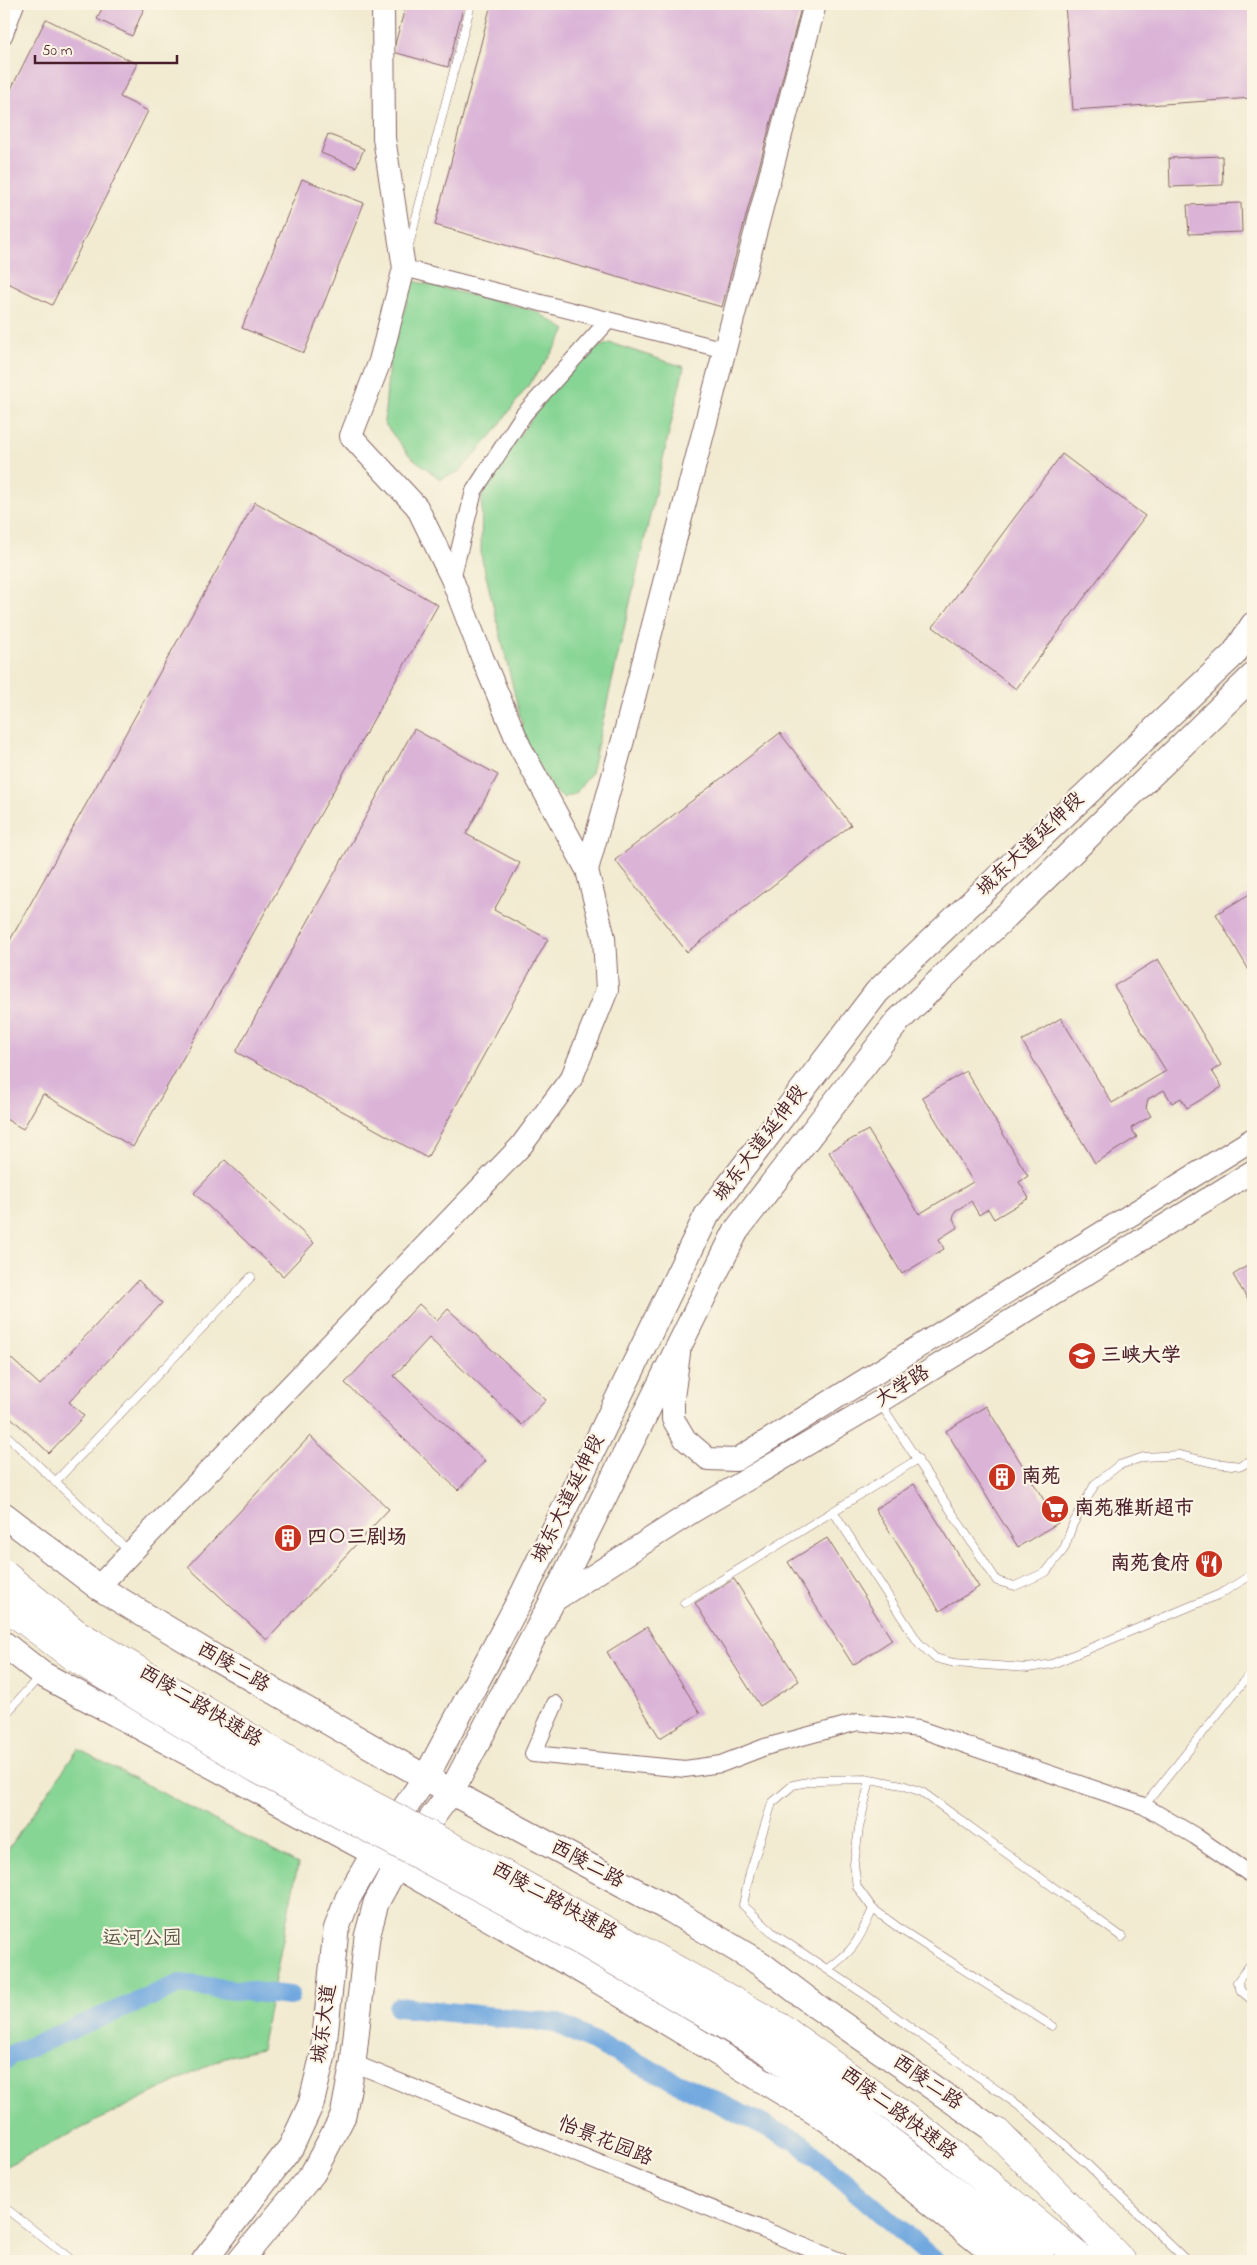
<svg xmlns="http://www.w3.org/2000/svg" width="1257" height="2265" viewBox="0 0 1257 2265" font-family="'Indie Flower','LXGW WenKai TC',sans-serif">
	<style>
		.green { fill: #87d594; stroke: #687a60 }
		.lines { fill: none; stroke-linecap: round; stroke-linejoin: round }
		.canal { stroke: #71a8df; stroke-width: 20 }
		.building { fill: #dab3d7 }
		.lane-casing { stroke: #856665; stroke-width: 9 }
		.street-casing { stroke: #856665; stroke-width: 18 }
		.secondary-casing { stroke: #856665; stroke-width: 24 }
		.primary-casing { stroke: #856665; stroke-width: 27 }
		.highway-casing { stroke: #856665; stroke-width: 29 }
		.lane { stroke: #fff; stroke-width: 8 }
		.street { stroke: #fff; stroke-width: 16 }
		.secondary { stroke: #fff; stroke-width: 22 }
		.primary { stroke: #fff; stroke-width: 25 }
		.highway { stroke: #fff; stroke-width: 28 }
		.highway-bridge-casing { stroke: #856665; stroke-width: 29; stroke-linecap: butt }
		.highway-bridge { stroke: #fff; stroke-width: 28 }
		.labels { text-anchor: middle; dominant-baseline: central; stroke-width: 4.5; stroke-linejoin: round; paint-order: stroke }
		.street-label { font-size: 20px; fill: #4a1f2b; stroke: #fcf5e5 }
		.poi-label { font-size: 20px; font-weight: bold; fill: #4a1f2b; stroke: #fcf5e5; text-anchor: start }
		.park-label { font-size: 20px; fill: #5c564a; stroke: #fcf5e5 }
	</style>
	<rect width="100%" height="100%" fill="#fcf5e5"/>
	<filter id="ink" filterUnits="userSpaceOnUse"><feTurbulence type="fractalNoise" baseFrequency=".02" numOctaves="2"/><feDisplacementMap in="SourceGraphic" scale="10" xChannelSelector="R" yChannelSelector="G"/><feConvolveMatrix kernelMatrix="1 2 1 2 8 2 1 2 1" color-interpolation-filters="sRGB"/></filter>
	<filter id="wash" filterUnits="userSpaceOnUse"><feTurbulence type="fractalNoise" baseFrequency=".0096" numOctaves="4" result="noise"/><feDisplacementMap in="SourceGraphic" scale="20" xChannelSelector="R" yChannelSelector="G"/><feGaussianBlur stdDeviation="1.12" result="paint"/><feColorMatrix in="noise" values="0 0 0 0 0 0 0 0 0 0 0 0 0 0 0 0 0 1.4 0 .05"/><feComposite in="paint" operator="in"/></filter>
	<g filter="url(#wash)">
		<rect width="100%" height="100%" fill="#f2ebd2"/>
		<path class="green" d="M 413,281 L 536,311 L 566,330 L 551,354 L 492,435 L 460,471 L 440,479 L 409,455 L 384,423 L 389,362 Z
			M 610,343 L 684,367 L 591,773 L 576,793 L 563,798 L 552,789 L 526,741 L 481,555 L 482,493 L 525,427 L 551,393 L 591,350 Z
			M 78,1749 L 298,1864 L 261,2049 L 225,2057 L 4,2167 L 4,1855 Z"/>
		<g class="lines">
			<path class="canal" d="M 398,2007 L 556,2023 L 800,2143 L 936,2261
				M 4,2062 L 8,2056 L 180,1984 L 290,1996"/>
		</g>
		<g id="blocks">
			<path class="building" d="M 104,4 L 146,4 L 132,36 L 97,19 Z
				M 406,4 L 464,4 L 448,67 L 393,52 Z
				M 491,4 L 802,4 L 722,307 L 435,225 Z
				M 1065,4 L 1253,4 L 1253,98 L 1073,110 Z
				M 46,19 L 137,64 L 120,97 L 148,111 L 52,305 L 4,281 L 4,103 Z
				M 328,134 L 364,149 L 356,167 L 321,153 Z
				M 1222,156 L 1223,185 L 1170,187 L 1169,158 Z
				M 302,179 L 364,203 L 304,353 L 242,328 Z
				M 1241,203 L 1242,232 L 1189,234 L 1187,205 Z
				M 1062,454 L 1145,516 L 1016,689 L 933,627 Z
				M 255,502 L 438,605 L 133,1147 L 43,1094 L 23,1129 L 4,1118 L 4,951 Z
				M 414,729 L 498,775 L 466,834 L 520,863 L 494,910 L 548,939 L 427,1158 L 236,1052 Z
				M 780,733 L 851,825 L 687,952 L 615,860 Z
				M 1253,892 L 1253,977 L 1216,914 Z
				M 1158,959 L 1221,1065 L 1212,1071 L 1222,1087 L 1187,1108 L 1181,1098 L 1172,1103 L 1164,1090 L 1148,1099 L 1146,1108 L 1151,1116 L 1131,1128 L 1137,1137 L 1095,1163 L 1022,1041 L 1061,1018 L 1112,1103 L 1166,1071 L 1114,986 Z
				M 966,1071 L 1028,1176 L 1019,1182 L 1029,1198 L 994,1219 L 988,1209 L 979,1215 L 971,1201 L 955,1211 L 953,1219 L 958,1227 L 939,1239 L 944,1249 L 902,1274 L 829,1152 L 868,1130 L 919,1214 L 973,1182 L 922,1097 Z
				M 225,1160 L 314,1243 L 283,1276 L 194,1193 Z
				M 1253,1262 L 1253,1308 L 1233,1275 Z
				M 138,1280 L 162,1303 L 69,1402 L 84,1416 L 49,1453 L 4,1411 L 4,1352 L 40,1385 Z
				M 419,1304 L 437,1321 L 448,1309 L 546,1400 L 522,1425 L 429,1338 L 394,1376 L 485,1461 L 458,1490 L 345,1383 Z
				M 986,1406 L 1058,1523 L 1018,1547 L 946,1431 Z
				M 310,1436 L 389,1509 L 267,1640 L 188,1567 Z
				M 914,1484 L 979,1587 L 940,1611 L 875,1509 Z
				M 827,1538 L 892,1640 L 853,1665 L 788,1562 Z
				M 734,1579 L 799,1681 L 760,1706 L 695,1603 Z
				M 647,1627 L 700,1713 L 660,1738 L 607,1652 Z"/>
		</g>
	</g>
	<g filter="url(#ink)">
		<use href="#blocks" fill-opacity="0" stroke="#856665" stroke-width="1"/>
		<g class="lines">
			<defs>
				<path id="lane" d="M 408,249 L 471,4
					M 880,1403 L 997,1581 L 1015,1586 L 1046,1572 L 1064,1549 L 1073,1524 L 1095,1484 L 1119,1465 L 1144,1457 L 1179,1455 L 1214,1463 L 1241,1466 L 1253,1459
					M 4,1433 L 130,1552
					M 55,1482 L 251,1277
					M 833,1511 L 918,1642 L 935,1658 L 954,1663 L 1028,1668 L 1052,1664 L 1220,1594 L 1253,1574
					M 684,1603 L 918,1459
					M 4,1716 L 39,1677
					M 870,1779 L 859,1828 L 854,1864 L 857,1887 L 873,1909 L 903,1931 L 1052,2026
					M 1144,1806 L 1253,1670
					M 1122,1937 L 922,1792 L 902,1785 L 870,1779 L 818,1780 L 793,1785 L 772,1803 L 750,1872 L 743,1905 L 774,1934 L 867,1996 L 1026,2111 L 1087,2164 L 1187,2261
					M 1253,1961 L 1237,1982 L 1241,1991 L 1253,2001
					M 828,1969 C 856,1949 858,1940 873,1909
					M 4,2207 L 73,2261"/>
				<path id="street" d="M 4,36 L 16,4
					M 404,268 L 725,350
					M 452,579 L 474,491 L 524,414 L 608,321
					M 555,1704 L 533,1754 L 685,1769 L 721,1764 L 765,1747 L 858,1722 L 919,1729 L 1144,1806 L 1195,1836 L 1253,1876
					M 353,2063 L 840,2261"/>
				<path id="secondary" d="M 587,870 L 623,740 L 815,4
					M 679,1353 L 673,1398 L 673,1419 L 685,1439 L 708,1459 L 736,1460 L 1253,1139
					M 98,1587 L 521,1146 L 572,1077 L 607,990 L 604,938 L 587,870 L 520,747 L 482,657 L 452,579 L 417,507 L 351,436 L 380,361 L 404,268 L 384,138 L 383,4
					M 552,1602 L 692,1512 L 879,1402 L 1253,1171"/>
				<path id="primary" d="M 4,1515 L 98,1587 L 216,1658 L 451,1792 L 671,1910 L 761,1964 L 819,2008 L 997,2132 L 1013,2146
					M 4,1644 L 42,1674 L 374,1853 L 589,1975 L 828,2120 L 1002,2261
					M 204,2261 L 291,2147 L 311,2104 L 323,2055 L 336,1930 L 348,1898 L 374,1853 L 426,1777 L 524,1592 L 707,1215 L 877,992 L 1234,654 L 1253,625
					M 240,2261 L 313,2173 L 343,2116 L 353,2063 L 367,1937 L 376,1903 L 396,1866 L 451,1792 L 552,1602 L 736,1231 L 898,1021 L 1253,676"/>
				<path id="highway" d="M 782,2028 L 927,2133 L 1084,2261
					M 769,2051 L 911,2157 L 1041,2261
					M 997,2132 L 1122,2261"/>
			</defs>
			<use href="#lane" class="lane-casing"/>
			<use href="#street" class="street-casing"/>
			<use href="#secondary" class="secondary-casing"/>
			<use href="#primary" class="primary-casing"/>
			<use href="#highway" class="highway-casing"/>
			<use href="#lane" class="lane"/>
			<use href="#street" class="street"/>
			<use href="#secondary" class="secondary"/>
			<use href="#primary" class="primary"/>
			<use href="#highway" class="highway"/>
			<defs>
				<path id="highway-bridge" d="M 4,1574 L 76,1633 L 296,1765 L 513,1879 L 782,2028
					M 4,1605 L 72,1656 L 257,1769 L 584,1943 L 769,2051"/>
			</defs>
			<use href="#highway-bridge" class="highway-bridge-casing"/>
			<use href="#highway-bridge" class="highway-bridge"/>
		</g>
	</g>
	<defs>
		<symbol id="university-disc" viewBox="-11 -11 22 22"><circle r="9.5" fill="#c8321e" stroke="#fcf5e5"/><path d="M0-5L7-2L0 1L-7-2ZM-4 1L0 2.5L4 1V4Q0 6-4 4Z" fill="#fff"/></symbol>
		<symbol id="building-disc" viewBox="-11 -11 22 22"><circle r="9.5" fill="#c8321e" stroke="#fcf5e5"/><path d="M-4-6H4V6H1V3H-1V6H-4ZM-2.5-4.3h1.7v1.8h-1.7ZM.8-4.3h1.7v1.8H.8ZM-2.5-1h1.7V.8h-1.7ZM.8-1h1.7V.8H.8Z" fill="#fff"/></symbol>
		<symbol id="supermarket-disc" viewBox="-11 -11 22 22"><circle r="9.5" fill="#c8321e" stroke="#fcf5e5"/><path d="M-6-5.5h2.5l.6 2H6L4.5 2H-2.5L-4.4-4H-6ZM-1.5 3.2a1.3 1.3 0 1 0 .1 0ZM3 3.2a1.3 1.3 0 1 0 .1 0Z" fill="#fff"/></symbol>
		<symbol id="restaurant-disc" viewBox="-11 -11 22 22"><circle r="9.5" fill="#c8321e" stroke="#fcf5e5"/><path d="M-5-6h1v4h1v-4h1v4h1v-4h1v5L-1.5 .5V6h-2V.5L-5-1ZM5-6V6H3V1.5H1.5Q1.5-4 5-6Z" fill="#fff"/></symbol>
	</defs>
	<g fill-rule="evenodd">
		<use href="#university-disc" x="1066" y="1340" width="32" height="32"/>
		<use href="#building-disc" x="986" y="1461" width="32" height="32"/>
		<use href="#supermarket-disc" x="1039" y="1493" width="32" height="32"/>
		<use href="#building-disc" x="272" y="1522" width="32" height="32"/>
		<use href="#restaurant-disc" x="1193" y="1548" width="32" height="32"/>
	</g>
	<g class="labels">
		<g class="street-label">
			<text transform="translate(1031 845) rotate(-44)">城东大道延伸段</text>
			<text transform="translate(761 1144) rotate(-53)">城东大道延伸段</text>
			<text transform="translate(903 1387) rotate(-32)">大学路</text>
			<text transform="translate(569 1499) rotate(-64)">城东大道延伸段</text>
			<text transform="translate(233 1668) rotate(30)">西陵二路</text>
			<text transform="translate(200 1707) rotate(31)">西陵二路快速路</text>
			<text transform="translate(587 1865) rotate(28)">西陵二路</text>
			<text transform="translate(554 1902) rotate(29)">西陵二路快速路</text>
			<text transform="translate(325 2024) rotate(-82)">城东大道</text>
			<text transform="translate(927 2083) rotate(35)">西陵二路</text>
			<text transform="translate(898 2114) rotate(37)">西陵二路快速路</text>
			<text transform="translate(605 2142) rotate(22)">怡景花园路</text>
		</g>
		<g class="poi-label">
			<text x="1101" y="1356">三峡大学</text>
			<text x="1021" y="1477">南苑</text>
			<text x="1074" y="1509">南苑雅斯超市</text>
			<text x="307" y="1538">四〇三剧场</text>
			<text x="1190" y="1564" text-anchor="end">南苑食府</text>
		</g>
		<g class="park-label">
			<text x="142" y="1939">运河公园</text>
		</g>
	</g>
	<rect width="1257" height="2265" fill="none" stroke="#fcf5e5" stroke-width="20"/>
	<path d="M35 55v8h142v-8" fill="none" stroke="#4a1f2b" stroke-width="2.5"/>
	<text x="42" y="55" font-size="15" fill="#4a1f2b" stroke="#fcf5e5" stroke-width="4" paint-order="stroke">50 m</text>
</svg>
